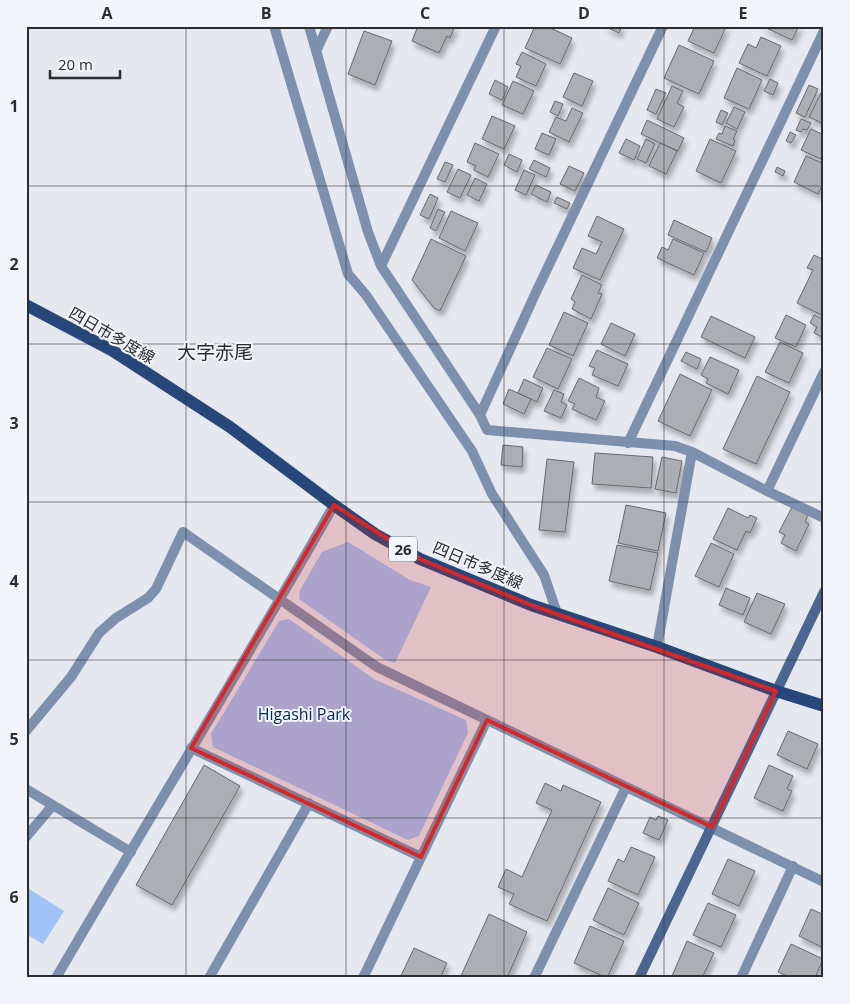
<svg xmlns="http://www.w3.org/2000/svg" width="850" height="1004" viewBox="0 0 850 1004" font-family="'Open Sans','Noto Sans JP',sans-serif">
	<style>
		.green { fill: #a0c2f6 }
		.building { fill: #abafb4; stroke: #66696e; filter: url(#shadow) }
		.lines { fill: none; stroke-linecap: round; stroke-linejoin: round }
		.street { stroke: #7d90ae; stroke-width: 10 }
		.secondary { stroke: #4b6690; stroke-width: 10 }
		.primary { stroke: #27477a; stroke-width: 12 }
		.marked { fill: #d62828; fill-opacity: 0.2; stroke: #d62828; stroke-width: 4; stroke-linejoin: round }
		.grid { fill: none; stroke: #2b2d2f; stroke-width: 1; stroke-opacity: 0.55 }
		.labels { text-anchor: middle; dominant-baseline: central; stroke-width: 4; stroke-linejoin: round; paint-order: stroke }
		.shield { fill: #f2f5fb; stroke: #67696c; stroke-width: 1 }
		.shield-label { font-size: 15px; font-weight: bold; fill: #2b2d2f }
		.street-label { font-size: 16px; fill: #2b2d2f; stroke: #f2f5fb }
		.park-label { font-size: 16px; fill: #00255f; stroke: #f2f5fb }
		.quarter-label { font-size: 19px; fill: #2b2d2f; stroke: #f2f5fb }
		.neatline { fill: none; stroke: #2b2d2f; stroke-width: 2 }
		.grid-label { font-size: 16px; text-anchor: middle; font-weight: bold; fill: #2b2d2f }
	</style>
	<defs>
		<filter id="shadow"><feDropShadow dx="3" dy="5.5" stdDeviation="2.5" flood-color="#0004"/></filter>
	</defs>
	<rect width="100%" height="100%" fill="#e5e8ee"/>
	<path class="green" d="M 348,542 L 410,580 L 431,587 L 395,663 L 384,659 L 299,599 L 300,590 L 322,552 Z
		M 289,619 L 374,679 L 466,720 L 468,733 L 419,836 L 408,840 L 213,747 L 211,734 L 279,621 Z
		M 26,887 L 64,911 L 43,944 L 26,934 Z"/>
	<path class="building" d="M 418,26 L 455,26 L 450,38 L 447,36 L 439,53 L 412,41 Z
		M 535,26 L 546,26 L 572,38 L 560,64 L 525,48 Z
		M 604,26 L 622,26 L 619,33 Z
		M 695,26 L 726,27 L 714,53 L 688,41 Z
		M 762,26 L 799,26 L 792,40 Z
		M 364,31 L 392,41 L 375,85 L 348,74 Z
		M 761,37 L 781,46 L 767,76 L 739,63 L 748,44 L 756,48 Z
		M 679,45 L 714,61 L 699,94 L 664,78 Z
		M 522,52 L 546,64 L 536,86 L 516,77 L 521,66 L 516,64 Z
		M 737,68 L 762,80 L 749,109 L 724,98 Z
		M 574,73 L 593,81 L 582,106 L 563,97 Z
		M 770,79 L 778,83 L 773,95 L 764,91 Z
		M 495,80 L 508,87 L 502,100 L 489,94 Z
		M 513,81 L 534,91 L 523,114 L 502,105 Z
		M 809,85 L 818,89 L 805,117 L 796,113 Z
		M 672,86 L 683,91 L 677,103 L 684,107 L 674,127 L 657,119 Z
		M 656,89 L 666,93 L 656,114 L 647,110 Z
		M 822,91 L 824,92 L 824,124 L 809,117 Z
		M 555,101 L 563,104 L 558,116 L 550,112 Z
		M 734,107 L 745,112 L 737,129 L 726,123 Z
		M 572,108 L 583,113 L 569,142 L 549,132 L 556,117 L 566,121 Z
		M 721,110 L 728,113 L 722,125 L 716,122 Z
		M 492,116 L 515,126 L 504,149 L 482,139 Z
		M 801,119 L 811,123 L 807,130 L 803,129 L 801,132 L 796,130 Z
		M 647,120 L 684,138 L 678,151 L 641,134 Z
		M 725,126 L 737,131 L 733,139 L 735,140 L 733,146 L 716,139 L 719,133 L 722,134 Z
		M 811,129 L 824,135 L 824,153 L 821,159 L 801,150 Z
		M 790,132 L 796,135 L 791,143 L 786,141 Z
		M 542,133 L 556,139 L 549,155 L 535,149 Z
		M 626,139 L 640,146 L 634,160 L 619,153 Z
		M 646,139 L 655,144 L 646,163 L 637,159 Z
		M 710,139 L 736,151 L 721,183 L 696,171 Z
		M 475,143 L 499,154 L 488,177 L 474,170 L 476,166 L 467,162 Z
		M 660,143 L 677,151 L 666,174 L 649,166 Z
		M 509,154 L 522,160 L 517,172 L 504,165 Z
		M 806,156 L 824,164 L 824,181 L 818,194 L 794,182 Z
		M 534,160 L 550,168 L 546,177 L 529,169 Z
		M 445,162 L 453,165 L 445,182 L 437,179 Z
		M 569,166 L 584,173 L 575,191 L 560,184 Z
		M 777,167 L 785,171 L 783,176 L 775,172 Z
		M 458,169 L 471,175 L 460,198 L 447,192 Z
		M 524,170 L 535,175 L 526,195 L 515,190 Z
		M 475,178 L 487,184 L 479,201 L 467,195 Z
		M 536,185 L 551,192 L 547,202 L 531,194 Z
		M 430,194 L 438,198 L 429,219 L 420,215 Z
		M 557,197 L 570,203 L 567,209 L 554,203 Z
		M 438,209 L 445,212 L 436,231 L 430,228 Z
		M 451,211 L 478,223 L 465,251 L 439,238 Z
		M 597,216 L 624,229 L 600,280 L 573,268 L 582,248 L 596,254 L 602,242 L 588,236 Z
		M 674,220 L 712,238 L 706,252 L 668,235 Z
		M 431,239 L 466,256 L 440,311 L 434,308 L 412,280 Z
		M 673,239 L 704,253 L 694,275 L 657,258 L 662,247 L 668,250 Z
		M 814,255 L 824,260 L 821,269 L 824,270 L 824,316 L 797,303 L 813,270 L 807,268 Z
		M 582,275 L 602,285 L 598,293 L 602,294 L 591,319 L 572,309 L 575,302 L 571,299 Z
		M 564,312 L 588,323 L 573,356 L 549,345 Z
		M 786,315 L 806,325 L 796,347 L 775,338 Z
		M 814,315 L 824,320 L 824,338 L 814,333 L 817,327 L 810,323 Z
		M 711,316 L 755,337 L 745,358 L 701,337 Z
		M 611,323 L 635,334 L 625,356 L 601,344 Z
		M 780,342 L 803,353 L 789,383 L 765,372 Z
		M 547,348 L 572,359 L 558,389 L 533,377 Z
		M 597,350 L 628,364 L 618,386 L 592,375 L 595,368 L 589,366 Z
		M 686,352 L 701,359 L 697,369 L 681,361 Z
		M 710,357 L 739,370 L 728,394 L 706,383 L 708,379 L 701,375 Z
		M 680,374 L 712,390 L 690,436 L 658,421 Z
		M 757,376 L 790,392 L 756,464 L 723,449 Z
		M 579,378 L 599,388 L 596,397 L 605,401 L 596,420 L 572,409 L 575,404 L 568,401 Z
		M 524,379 L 543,388 L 537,402 L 518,393 Z
		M 509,389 L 531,399 L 524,414 L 503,404 Z
		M 554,390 L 564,394 L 561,402 L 567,405 L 561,418 L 544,411 Z
		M 503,445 L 523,447 L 522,467 L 501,465 Z
		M 595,453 L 653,457 L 651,488 L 592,484 Z
		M 662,457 L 682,461 L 676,493 L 655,489 Z
		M 547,459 L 574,462 L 565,532 L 539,530 Z
		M 626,505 L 666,513 L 658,551 L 618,543 Z
		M 792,507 L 808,515 L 805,522 L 809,524 L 796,551 L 781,543 L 785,535 L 779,532 Z
		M 728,508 L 748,518 L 750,515 L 757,518 L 750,533 L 746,531 L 737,550 L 713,539 Z
		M 711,543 L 734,554 L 719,587 L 695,576 Z
		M 617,545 L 658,553 L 650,590 L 609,581 Z
		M 726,588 L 750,598 L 743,615 L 719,605 Z
		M 757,593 L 785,604 L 771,634 L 744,622 Z
		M 788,731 L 818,744 L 807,769 L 777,755 Z
		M 204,765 L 240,786 L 172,905 L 136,885 Z
		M 769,765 L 793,776 L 787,789 L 792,791 L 783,811 L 754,798 Z
		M 545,783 L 561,791 L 563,785 L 601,802 L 547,921 L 509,904 L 514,894 L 498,887 L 506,869 L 522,877 L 552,810 L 536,803 Z
		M 658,816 L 668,820 L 659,840 L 643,833 L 650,817 L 656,820 Z
		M 631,847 L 655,857 L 638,895 L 608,881 L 618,859 L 624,862 Z
		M 728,859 L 755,871 L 739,906 L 712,894 Z
		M 608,888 L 639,903 L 624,935 L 593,920 Z
		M 708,903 L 736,915 L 721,947 L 693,935 Z
		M 811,909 L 824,915 L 824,948 L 799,936 Z
		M 489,914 L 527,932 L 507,978 L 460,978 Z
		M 590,926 L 624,941 L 607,978 L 574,963 Z
		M 687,941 L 714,953 L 702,978 L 676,978 L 672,976 Z
		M 791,944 L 823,959 L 815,978 L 792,978 L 778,972 Z
		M 414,948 L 447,963 L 440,978 L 400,978 Z"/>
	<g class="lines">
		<path class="street" d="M 274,26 L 348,274 L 366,295 L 472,451 L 492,494 L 544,575 L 557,613
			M 309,26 L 368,232 L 381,266 L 480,415 L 487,430 L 675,446 L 692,452 L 767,491 L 824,518
			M 317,49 L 328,26
			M 381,266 L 496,26
			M 480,415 L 537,290 L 663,26
			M 628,443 L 824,31
			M 767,491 L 824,372
			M 657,647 L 692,452
			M 26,731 L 71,677 L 99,633 L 116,618 L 148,598 L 156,589 L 183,532 L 377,667 L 824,882
			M 191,748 L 421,857
			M 26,789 L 131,852
			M 26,837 L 53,805
			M 56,978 C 148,820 244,664 334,505
			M 209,978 L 309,803
			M 363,978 L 487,720
			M 534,978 L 626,787
			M 741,978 L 793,866"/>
		<path class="secondary" d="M 639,978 L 824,592"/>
		<path class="primary" d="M 26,305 L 113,351 L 230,427 L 334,505 L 375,534 L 420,559 L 531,605 L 657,647 L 776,691 L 824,706"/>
	</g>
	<path class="marked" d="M 334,505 L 420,559 L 531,605 L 776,691 L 712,827 L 487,720 L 421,857 L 191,748 Z"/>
	<path class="grid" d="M 186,26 L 186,978M 346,26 L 346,978M 504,26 L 504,978M 664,26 L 664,978M 26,186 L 824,186M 26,344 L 824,344M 26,502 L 824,502M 26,660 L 824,660M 26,818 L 824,818"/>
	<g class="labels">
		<rect class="shield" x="389" y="536.5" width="28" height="25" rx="4"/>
		<g class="shield-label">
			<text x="403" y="549">26</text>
		</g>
		<g class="street-label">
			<text transform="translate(112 335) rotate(30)">四日市多度線</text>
			<text transform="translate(478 565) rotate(23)">四日市多度線</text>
		</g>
		<g class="park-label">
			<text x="304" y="714">Higashi Park</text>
		</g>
		<g class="quarter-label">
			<text x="215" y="352">大字赤尾</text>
		</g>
	</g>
	<rect width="850" height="1004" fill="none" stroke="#f2f5fb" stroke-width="55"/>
	<path d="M50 70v8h70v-8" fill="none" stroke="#2b2d2f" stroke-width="2.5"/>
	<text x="58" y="70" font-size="15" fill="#2b2d2f" stroke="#f2f5fb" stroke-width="4" paint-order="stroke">20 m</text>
	<rect x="28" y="28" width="794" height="948" class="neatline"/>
	<g class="grid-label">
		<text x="107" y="19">A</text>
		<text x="266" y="19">B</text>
		<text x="425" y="19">C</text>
		<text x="584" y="19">D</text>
		<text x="743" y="19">E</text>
		<text x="14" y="112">1</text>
		<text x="14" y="270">2</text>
		<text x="14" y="429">3</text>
		<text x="14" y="587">4</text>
		<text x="14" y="745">5</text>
		<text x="14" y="903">6</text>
	</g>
</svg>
